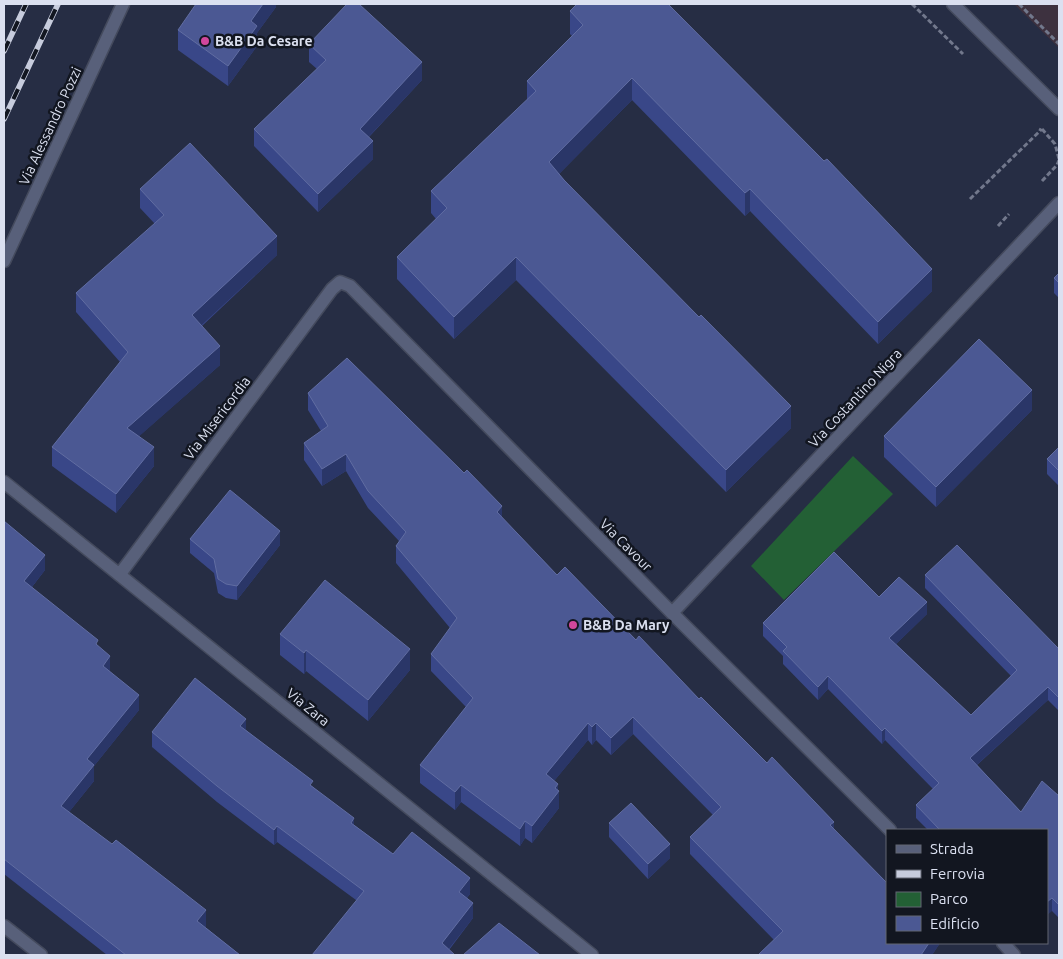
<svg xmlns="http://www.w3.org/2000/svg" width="1063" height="959" viewBox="0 0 1063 959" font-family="Ubuntu,sans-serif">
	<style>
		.medical { fill: #3d313f }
		.green { fill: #236035 }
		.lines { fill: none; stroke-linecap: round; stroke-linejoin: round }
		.minor-casing { stroke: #444a5d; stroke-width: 15 }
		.path { stroke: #72788c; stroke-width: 3; stroke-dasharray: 5 2.5; stroke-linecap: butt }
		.minor { stroke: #58607a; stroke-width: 12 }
		.rail-casing { stroke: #c7ccdd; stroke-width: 5.5 }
		.rail { stroke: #121620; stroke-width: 4; stroke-dasharray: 11; stroke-linecap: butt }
		.wall { fill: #394788 }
		.shaded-wall { fill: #2a3668 }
		.building { fill: #4b5893; stroke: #616da2 }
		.hotel-dot { fill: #d1479c; stroke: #121620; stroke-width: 2 }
		.labels { text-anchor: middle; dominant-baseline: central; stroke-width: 5; stroke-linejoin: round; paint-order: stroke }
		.poi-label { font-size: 14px; font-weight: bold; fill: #dbe0f0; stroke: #121620; text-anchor: start }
		.street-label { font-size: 14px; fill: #dbe0f0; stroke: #121620 }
	</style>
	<rect width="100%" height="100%" fill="#262d44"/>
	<path class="medical" d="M 1014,4 L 1059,4 L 1059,48 Z"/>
	<path class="green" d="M 853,456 L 893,494 L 784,600 L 751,566 Z"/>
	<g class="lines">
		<defs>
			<path id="minor" d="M 953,4 L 1059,109
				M 4,261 L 123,4
				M 4,482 L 592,955
				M 120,574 L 332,289 L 340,282 L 350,286 L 672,613 L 890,830
				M 672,613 L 1059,203
				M 4,926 L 41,955
				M 1003,943 L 1014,955"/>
		</defs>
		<use href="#minor" class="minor-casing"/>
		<path class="path" d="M 912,4 L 963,54
			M 1019,4 L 1059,44
			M 1042,129 L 1055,144 L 1059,159
			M 1042,181 L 1057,165 L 1059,160
			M 970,199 L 1041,130 L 1039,129
			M 998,226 L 1009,214"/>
		<use href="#minor" class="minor"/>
		<defs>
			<path id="rail" d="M 4,51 L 26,4
				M 4,119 L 58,4"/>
		</defs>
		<use href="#rail" class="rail-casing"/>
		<use href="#rail" class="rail"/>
	</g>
	<path class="wall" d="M 276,4 L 276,7 L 257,33 L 257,46 L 228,86 L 178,50 L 178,30 Z
		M 570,11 L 932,291 L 878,344 L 750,211 L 745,216 L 632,100 L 559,174 L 791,428 L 726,492 L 516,280 L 454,339 L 397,279 L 397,257 L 436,219 L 431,213 L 431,191 L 527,100 L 527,81 L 572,36 L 570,34 Z
		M 309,44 L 422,80 L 369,137 L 373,159 L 318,212 L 254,146 L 254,129 L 317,69 L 309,62 Z
		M 140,189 L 277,255 L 202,326 L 220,365 L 139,436 L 154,466 L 116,513 L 52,466 L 52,447 L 120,362 L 76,312 L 76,293 L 155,224 L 140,208 Z
		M 1059,273 L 1059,298 L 1054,293 L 1054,278 Z
		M 308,393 L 502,518 L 557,575 L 636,640 L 767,763 L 834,829 L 887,943 L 940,943 L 932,955 L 758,955 L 774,940 L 690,854 L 690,837 L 713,815 L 633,734 L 611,755 L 596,740 L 592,745 L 588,740 L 554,781 L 558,790 L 559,808 L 532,843 L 525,838 L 520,846 L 461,802 L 455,810 L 420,783 L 420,765 L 466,707 L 431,671 L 431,654 L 450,628 L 396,563 L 396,546 L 399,541 L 368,508 L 346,471 L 322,486 L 304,460 L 304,443 L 321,431 L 308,410 Z
		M 1032,410 L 936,507 L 884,457 L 884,436 Z
		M 1059,447 L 1059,486 L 1047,474 L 1047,459 Z
		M 4,521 L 45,570 L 32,587 L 98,646 L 110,672 L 139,710 L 94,766 L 94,781 L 69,812 L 206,926 L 205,927 L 240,955 L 107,955 L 4,874 Z
		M 190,539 L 280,545 L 237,600 L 226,598 L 218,593 L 214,573 L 190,553 Z
		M 925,575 L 1059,649 L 1059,711 L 1048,700 L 977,765 L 1021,812 L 1059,796 L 1059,918 L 1052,911 L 1047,830 L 928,830 L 916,818 L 916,805 L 933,789 L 885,740 L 882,744 L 828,689 L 818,700 L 783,664 L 783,656 L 763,636 L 763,623 L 879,597 L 927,614 L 896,644 L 971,715 L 1011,676 L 925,588 Z
		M 280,634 L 410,670 L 368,721 L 306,671 L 304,674 L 280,655 Z
		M 246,730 L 313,787 L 354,825 L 393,854 L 470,894 L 467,898 L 473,918 L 449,950 L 356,900 L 277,842 L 274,845 L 217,802 L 152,747 L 152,732 Z
		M 609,823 L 670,858 L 648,879 L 609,837 Z"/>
	<path class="shaded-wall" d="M 263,4 L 276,4 L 276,7 L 257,33 L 257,46 L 228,86 L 228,66 L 251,21 Z
		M 422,62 L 422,80 L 360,146 L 360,129 Z
		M 632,78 L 632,100 L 549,184 L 549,162 Z
		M 373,141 L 373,159 L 318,212 L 318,194 Z
		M 750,189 L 750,211 L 745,216 L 745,193 Z
		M 277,236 L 277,255 L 192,334 L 192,315 Z
		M 516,257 L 516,280 L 454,339 L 454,317 Z
		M 932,269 L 932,291 L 878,344 L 878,322 Z
		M 220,346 L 220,365 L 127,447 L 127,428 Z
		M 1032,390 L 1032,410 L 936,507 L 936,487 Z
		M 791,406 L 791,428 L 726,492 L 726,470 Z
		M 154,447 L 154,466 L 116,513 L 116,494 Z
		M 346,454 L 346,471 L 322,486 L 322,469 Z
		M 502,506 L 502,523 L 497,512 Z
		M 280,531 L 280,545 L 237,600 L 237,586 Z
		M 45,555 L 45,570 L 24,597 L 24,581 Z
		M 927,602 L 927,614 L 889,651 L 889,638 Z
		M 410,649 L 410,670 L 368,721 L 368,700 Z
		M 306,650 L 306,671 L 304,674 L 304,653 Z
		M 110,656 L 110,672 L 103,666 Z
		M 828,676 L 828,689 L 818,700 L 818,687 Z
		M 1048,687 L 1048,700 L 970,771 L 970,758 Z
		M 139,695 L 139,710 L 94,766 L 94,781 L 61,822 L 61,806 L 87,759 Z
		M 633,717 L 633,734 L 611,755 L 611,738 Z
		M 246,719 L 246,734 L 240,726 Z
		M 588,723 L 588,740 L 546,791 L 546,774 Z
		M 596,723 L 596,740 L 592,745 L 592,727 Z
		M 885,728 L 885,740 L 882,744 L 882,731 Z
		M 558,784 L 558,793 L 559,791 L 559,808 L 532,843 L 532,826 Z
		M 461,785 L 461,802 L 455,810 L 455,792 Z
		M 354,818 L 354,833 L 351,823 Z
		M 525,821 L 525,838 L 520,846 L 520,829 Z
		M 834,822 L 834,839 L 830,825 Z
		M 277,826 L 277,842 L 274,845 L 274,830 Z
		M 670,844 L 670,858 L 648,879 L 648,864 Z
		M 470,878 L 470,894 L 459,907 L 459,892 Z
		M 1052,898 L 1052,911 L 1047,915 L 1047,902 Z
		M 473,903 L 473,918 L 444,955 L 442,943 Z
		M 206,910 L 206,926 L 197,936 L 197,921 Z
		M 929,943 L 940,943 L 932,955 L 921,955 Z"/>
	<path class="building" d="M 196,4 L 263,4 L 251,21 L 257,26 L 228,66 L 178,30 Z
		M 347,4 L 359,4 L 422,62 L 360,129 L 373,141 L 318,194 L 254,129 L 326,60 L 309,44 Z
		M 577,4 L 668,4 L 824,161 L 827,159 L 932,269 L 878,322 L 750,189 L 745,193 L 632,78 L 549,162 L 564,180 L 699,317 L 701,315 L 791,406 L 726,470 L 516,257 L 454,317 L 397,257 L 447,208 L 431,191 L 536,91 L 527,81 L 583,25 L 570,11 Z
		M 190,143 L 277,236 L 192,315 L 220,346 L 127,428 L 154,447 L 116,494 L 52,447 L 128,352 L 76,293 L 164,215 L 140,189 Z
		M 1059,273 L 1059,283 L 1054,278 Z
		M 979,339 L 1032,390 L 936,487 L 884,436 Z
		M 347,358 L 464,473 L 467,470 L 502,506 L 497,512 L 557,575 L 565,567 L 636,640 L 639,636 L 699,699 L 701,697 L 767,763 L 772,757 L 834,822 L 830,825 L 887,883 L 887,943 L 929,943 L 921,955 L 758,955 L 783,931 L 690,837 L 721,807 L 633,717 L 611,738 L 596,723 L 592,727 L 588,723 L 546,774 L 558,784 L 555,788 L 559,791 L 532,826 L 525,821 L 520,829 L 461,785 L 455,792 L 420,765 L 473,698 L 431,654 L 457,618 L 396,546 L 406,532 L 368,491 L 346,454 L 322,469 L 304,443 L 328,426 L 308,393 Z
		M 1059,447 L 1059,471 L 1047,459 Z
		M 230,490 L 280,531 L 237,586 L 226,584 L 218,579 L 214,559 L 190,539 Z
		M 4,521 L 45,555 L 24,581 L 98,640 L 96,644 L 110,656 L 103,666 L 139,695 L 87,759 L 94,765 L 61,806 L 112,844 L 116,840 L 206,910 L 197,921 L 240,955 L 126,955 L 4,859 Z
		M 957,545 L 1059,649 L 1059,698 L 1048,687 L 970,758 L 1021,812 L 1042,781 L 1059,796 L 1059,905 L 1052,898 L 1047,902 L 1047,830 L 940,830 L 916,805 L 939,783 L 885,728 L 882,731 L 828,676 L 818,687 L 783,651 L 787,647 L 763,623 L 834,552 L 879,597 L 899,577 L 927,602 L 889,638 L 971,715 L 1017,670 L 925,575 Z
		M 325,580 L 410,649 L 368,700 L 306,650 L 304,653 L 280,634 Z
		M 195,678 L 246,719 L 240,726 L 313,781 L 310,785 L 354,818 L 351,823 L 393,854 L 412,832 L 470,878 L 459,892 L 473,903 L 442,943 L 455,955 L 312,955 L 364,891 L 277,826 L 274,830 L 217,786 L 152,732 Z
		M 631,803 L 670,844 L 648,864 L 609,823 Z
		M 499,923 L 540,955 L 463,955 Z"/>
	<g class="hotel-dot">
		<circle cx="205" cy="41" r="5"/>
		<circle cx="573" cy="625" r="5"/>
	</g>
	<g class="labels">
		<g class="poi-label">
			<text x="215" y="41">B&amp;B Da Cesare</text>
			<text x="583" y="625">B&amp;B Da Mary</text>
		</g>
		<g class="street-label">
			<text transform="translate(50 126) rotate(-65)">Via Alessandro Pozzi</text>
			<text transform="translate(855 398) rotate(-47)">Via Costantino Nigra</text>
			<text transform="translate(217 418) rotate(-53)">Via Misericordia</text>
			<text transform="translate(626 545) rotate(45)">Via Cavour</text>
			<text transform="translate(308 707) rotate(39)">Via Zara</text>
		</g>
	</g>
	<rect width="1063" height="959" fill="none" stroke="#dbe0f0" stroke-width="10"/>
	<rect x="886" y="829" width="162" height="115" fill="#121620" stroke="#626773"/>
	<rect x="896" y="845" width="25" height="8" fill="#58607a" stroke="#626773"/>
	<text x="930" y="854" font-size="15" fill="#dbe0f0">Strada</text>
	<rect x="896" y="870" width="25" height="8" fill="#c7ccdd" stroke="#626773"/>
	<text x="930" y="879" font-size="15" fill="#dbe0f0">Ferrovia</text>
	<rect x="896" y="892" width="25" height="15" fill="#236035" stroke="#626773"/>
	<text x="930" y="904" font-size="15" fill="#dbe0f0">Parco</text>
	<rect x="896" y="916" width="25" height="15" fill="#4b5893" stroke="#626773"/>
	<text x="930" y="929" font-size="15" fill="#dbe0f0">Edificio</text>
</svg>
